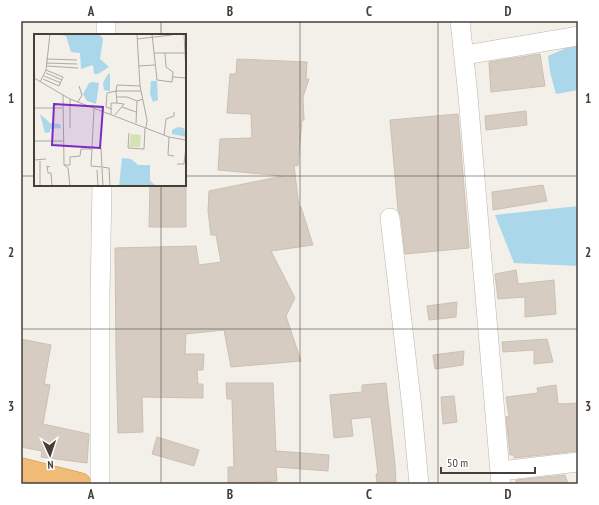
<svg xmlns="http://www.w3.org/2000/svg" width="599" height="505" viewBox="0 0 599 505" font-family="'PT Sans Narrow',sans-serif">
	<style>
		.water { fill: #abd7ea }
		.building { fill: #d6ccc2; stroke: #cdc0b3 }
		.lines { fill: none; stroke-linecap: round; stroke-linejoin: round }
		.minor-casing { stroke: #bdb5ac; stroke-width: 20 }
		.highway-casing { stroke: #cf8e47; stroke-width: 23 }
		.minor { stroke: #fff; stroke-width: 19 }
		.highway { stroke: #f0bb76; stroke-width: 22 }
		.grid { fill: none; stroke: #463f38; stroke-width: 1; stroke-opacity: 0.55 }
		.inset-road { fill: none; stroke: #aea9a2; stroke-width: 1 }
		.view { fill: #7b2cbf; fill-opacity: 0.15; stroke: #7b2cbf; stroke-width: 2 }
		.inset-edge { fill: none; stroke: #463f38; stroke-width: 2 }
		.neatline { fill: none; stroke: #463f38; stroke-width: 1.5 }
		.grid-label { font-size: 13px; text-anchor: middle; font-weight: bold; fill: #463f38 }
	</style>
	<rect width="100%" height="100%" fill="#f3efe9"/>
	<path class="water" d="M 578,46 L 578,90 L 556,94 L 550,72 L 548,56 L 566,48 Z
		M 578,206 L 578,266 L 514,263 L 495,215 Z"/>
	<path class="building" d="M 540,54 L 545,86 L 491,92 L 489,62 Z
		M 237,59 L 307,62 L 306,79 L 309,79 L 303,97 L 304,120 L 302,120 L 298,166 L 294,165 L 299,207 L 301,207 L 313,245 L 271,251 L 295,298 L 286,316 L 301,361 L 231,367 L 224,330 L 186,334 L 185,354 L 204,354 L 203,370 L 197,370 L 198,384 L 203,384 L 203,398 L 142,397 L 143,432 L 118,433 L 116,352 L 115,248 L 196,246 L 199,265 L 221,262 L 216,235 L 211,235 L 208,211 L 209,191 L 283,176 L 218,170 L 220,139 L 252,138 L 251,114 L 227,113 L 230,74 L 236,74 Z
		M 526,111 L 527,125 L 486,130 L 485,116 Z
		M 458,114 L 469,248 L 405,254 L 401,217 L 398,210 L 390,120 Z
		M 150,185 L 186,185 L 186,227 L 149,227 Z
		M 543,185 L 547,201 L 493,210 L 492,192 Z
		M 516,270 L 518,284 L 554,280 L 556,314 L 525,317 L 525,297 L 498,299 L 495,274 Z
		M 457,302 L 456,317 L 429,320 L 427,306 Z
		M 21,339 L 51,345 L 44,384 L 50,385 L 43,424 L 89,434 L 87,463 L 41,457 L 42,451 L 21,447 Z
		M 547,339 L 553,362 L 534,364 L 534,350 L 503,352 L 502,342 Z
		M 464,351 L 463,365 L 435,369 L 433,355 Z
		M 226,383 L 273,383 L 276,451 L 329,455 L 328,471 L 276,467 L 277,481 L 228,484 L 228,467 L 234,467 L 232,399 L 227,399 Z
		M 386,383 L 395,464 L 396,484 L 377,484 L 376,474 L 378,474 L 371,417 L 351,419 L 353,436 L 334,438 L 330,395 L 362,392 L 362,385 Z
		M 556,385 L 558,404 L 578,403 L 578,451 L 514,458 L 514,455 L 510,455 L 506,417 L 509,416 L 506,397 L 538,393 L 537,388 Z
		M 454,396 L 457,422 L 443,424 L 441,397 Z
		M 157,437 L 199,450 L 194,466 L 152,454 Z
		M 565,475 L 568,484 L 516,484 L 516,480 Z"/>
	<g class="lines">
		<defs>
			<path id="minor" d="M 460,21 L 468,96 L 501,484
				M 106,35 L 106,21
				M 465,55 L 578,36
				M 390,218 L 412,408 L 419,484
				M 500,471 L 578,462
				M 100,484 L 100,296 L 102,185"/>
			<path id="highway" d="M 21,469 L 80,484"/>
		</defs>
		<use href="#minor" class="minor-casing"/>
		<use href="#highway" class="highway-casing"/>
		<use href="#minor" class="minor"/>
		<use href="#highway" class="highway"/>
	</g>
	<path class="grid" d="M 161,21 L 161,35M 300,21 L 300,484M 438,21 L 438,484M 21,176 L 35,176M 185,176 L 578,176M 161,185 L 161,484M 21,329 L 578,329"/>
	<g transform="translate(34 34)">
		<rect width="152" height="152" fill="#f3efe9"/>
		<path d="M 97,100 L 107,101 L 106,113 L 95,113 Z" fill="#d3e3b5"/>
		<path d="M 22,0 L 65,0 L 69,5 L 66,25 L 75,33 L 64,40 L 60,40 L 59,31 L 47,35 L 46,19 L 37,18 L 32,2 ZM 76,40 L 76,57 L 70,56 L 69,49 L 74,40 ZM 117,47 L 123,47 L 124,66 L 119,68 L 116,60 ZM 59,48 L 65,49 L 62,70 L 53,67 L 49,60 L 55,49 ZM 6,80 L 16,89 L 26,90 L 27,94 L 16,95 L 16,98 L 11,99 ZM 144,93 L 150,94 L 152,103 L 138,100 L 138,96 ZM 88,124 L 97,125 L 104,131 L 116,131 L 116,147 L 121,151 L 85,152 Z" fill="#abd7ea"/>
		<path class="inset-road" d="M 103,0 L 106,52 L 113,86 L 112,94M 118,0 L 123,46 L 138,48 L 139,38 L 132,33 L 131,19M 150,0 L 152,37M 103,5 L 138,1M 120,19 L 151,19M 12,25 L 43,26M 12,29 L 43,30M 13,32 L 44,34M 104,32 L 121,31M 12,39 L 28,46M 10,42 L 27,49M 139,43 L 152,44M 0,44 L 36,65 L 135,103 L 152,106M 9,45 L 25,52 L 29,43 L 12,36M 6,48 L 12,36 L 16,0M 29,61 L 30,131 L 34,134 L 36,152M 82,63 L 93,63 L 103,67M 36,65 L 36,94M 44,68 L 48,61 L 45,52M 88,73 L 102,78M 0,74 L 28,74M 60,75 L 58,113 L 67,114 L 68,133 L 75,134 L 76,152M 78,75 L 72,73 L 73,59 L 82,57 L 83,51 L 106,52M 77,80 L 77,69 L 83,69 L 82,57 L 107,57M 81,81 L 90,70 L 83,69M 102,89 L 103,67 L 109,65M 95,99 L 94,114 L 110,115 L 111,94M 130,101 L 132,85 L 140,82 L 140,78M 135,103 L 134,121 L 140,122M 0,107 L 29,107M 58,115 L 57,132 L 68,133M 0,126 L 12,125M 143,130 L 150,130 L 152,113M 30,131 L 36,131 L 36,123 L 46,122 L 47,115 L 58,115M 16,133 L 13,132 L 14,139 L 17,139 L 18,152M 68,134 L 69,152M 63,136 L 64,152M 6,152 L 6,127"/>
		<path class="view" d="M 20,70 L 69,73 L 66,114 L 18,111 Z"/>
		<rect width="152" height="152" class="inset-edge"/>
	</g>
	<rect width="599" height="505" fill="none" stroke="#ffffff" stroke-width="44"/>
	<g transform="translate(50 455) rotate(177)" stroke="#ffffff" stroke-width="3" paint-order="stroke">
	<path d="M0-3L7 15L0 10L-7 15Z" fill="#463f38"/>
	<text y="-6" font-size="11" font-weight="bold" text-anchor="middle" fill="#463f38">N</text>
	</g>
	<path d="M441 467v6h94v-6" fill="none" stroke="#463f38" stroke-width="2"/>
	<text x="447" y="467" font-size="12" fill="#463f38" stroke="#ffffff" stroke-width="3" paint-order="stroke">50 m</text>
	<rect x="22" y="22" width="555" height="461" class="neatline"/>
	<g class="grid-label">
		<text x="91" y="16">A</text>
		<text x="230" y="16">B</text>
		<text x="369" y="16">C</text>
		<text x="508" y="16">D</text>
		<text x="11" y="103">1</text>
		<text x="588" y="103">1</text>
		<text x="11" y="257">2</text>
		<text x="588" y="257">2</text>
		<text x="11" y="411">3</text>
		<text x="588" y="411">3</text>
		<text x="91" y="499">A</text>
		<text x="230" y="499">B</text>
		<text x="369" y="499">C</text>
		<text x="508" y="499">D</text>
	</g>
</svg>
